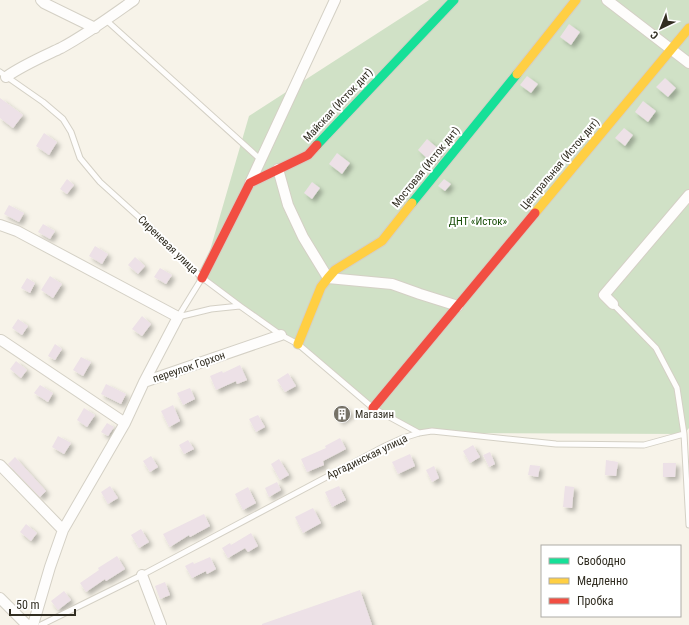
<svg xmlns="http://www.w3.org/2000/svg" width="689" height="625" viewBox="0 0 689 625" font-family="'Roboto Condensed',sans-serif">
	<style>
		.green { fill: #d0e1c6 }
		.building { fill: #ede1e7; filter: url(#shadow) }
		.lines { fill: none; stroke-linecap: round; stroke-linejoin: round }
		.lane-casing { stroke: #d4d0c5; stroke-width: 7 }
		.street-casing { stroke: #d4d0c5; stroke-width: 12 }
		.fast-casing { stroke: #d4d0c5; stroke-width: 11 }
		.slow-casing { stroke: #d4d0c5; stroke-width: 11 }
		.jam-casing { stroke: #d4d0c5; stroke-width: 11 }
		.lane { stroke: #fefdfc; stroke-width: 5 }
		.street { stroke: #fefdfc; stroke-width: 10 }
		.fast { stroke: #16e098; stroke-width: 9 }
		.slow { stroke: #ffcf43; stroke-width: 9 }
		.jam { stroke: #f24e42; stroke-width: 9 }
		.labels { text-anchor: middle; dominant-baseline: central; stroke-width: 4; stroke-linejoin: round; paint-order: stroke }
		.street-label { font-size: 11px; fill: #312d21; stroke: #fff }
		.park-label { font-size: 11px; fill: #164d06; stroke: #fff }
		.poi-label { font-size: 11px; fill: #312d21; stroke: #fff; text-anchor: start }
	</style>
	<defs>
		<filter id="shadow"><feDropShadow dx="3.5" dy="3.5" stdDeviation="2" flood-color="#0004"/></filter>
	</defs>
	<rect width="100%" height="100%" fill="#f7f3e9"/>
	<path class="green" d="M 429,0 L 689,0 L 689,428 L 684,434 L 419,433 L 373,408 L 281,335 L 202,278 L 249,116 Z"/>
	<path class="building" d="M 569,24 L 580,32 L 571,45 L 560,37 Z
		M 527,76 L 538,84 L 531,93 L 520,85 Z
		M 665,78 L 676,88 L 668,97 L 656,87 Z
		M 0,98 L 23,115 L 13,128 L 0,118 Z
		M 643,101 L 656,111 L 648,122 L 635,112 Z
		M 624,128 L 633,135 L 625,146 L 615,138 Z
		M 44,133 L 57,142 L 49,155 L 36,146 Z
		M 427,139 L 440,150 L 430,161 L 418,150 Z
		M 337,153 L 350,163 L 342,174 L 329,164 Z
		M 67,179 L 74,185 L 67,194 L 60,189 Z
		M 444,179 L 451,184 L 445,191 L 438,186 Z
		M 312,182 L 320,188 L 312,199 L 304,193 Z
		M 9,205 L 24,213 L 19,222 L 4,214 Z
		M 43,224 L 55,231 L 50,239 L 38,232 Z
		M 95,246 L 108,254 L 102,264 L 89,256 Z
		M 135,257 L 145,266 L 138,274 L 128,265 Z
		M 160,268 L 172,275 L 166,284 L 154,277 Z
		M 50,276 L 62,284 L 53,298 L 41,290 Z
		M 27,278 L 35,283 L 30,293 L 21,288 Z
		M 142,316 L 151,324 L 142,336 L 132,329 Z
		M 18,319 L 28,326 L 22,335 L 12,328 Z
		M 55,344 L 62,349 L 55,360 L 48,356 Z
		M 81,357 L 91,362 L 83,376 L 73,370 Z
		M 16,361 L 27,370 L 21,378 L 10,369 Z
		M 240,365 L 247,380 L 237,384 L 236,381 L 216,390 L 210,376 L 222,371 L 223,373 Z
		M 288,373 L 296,386 L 285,392 L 277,380 Z
		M 106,384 L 126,394 L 121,404 L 101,394 Z
		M 40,385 L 53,393 L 48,402 L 34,393 Z
		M 190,388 L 195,399 L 183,405 L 177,393 Z
		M 173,405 L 180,421 L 169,427 L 161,411 Z
		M 345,405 L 351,414 L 340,422 L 334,413 Z
		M 84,408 L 95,415 L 87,427 L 77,420 Z
		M 258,415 L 265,427 L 256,432 L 249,419 Z
		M 107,423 L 114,427 L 108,436 L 101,432 Z
		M 58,436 L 71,443 L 64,454 L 52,447 Z
		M 340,438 L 346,449 L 323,461 L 324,465 L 307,472 L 301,459 L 326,448 L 325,446 Z
		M 188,440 L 194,449 L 184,454 L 179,445 Z
		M 473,445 L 480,457 L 470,463 L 463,451 Z
		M 490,452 L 495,464 L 489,467 L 483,455 Z
		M 410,454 L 415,466 L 398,474 L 392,462 Z
		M 151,456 L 158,467 L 150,472 L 143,461 Z
		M 15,457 L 46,491 L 40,497 L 8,464 Z
		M 279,459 L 289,475 L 280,480 L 271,464 Z
		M 606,460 L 618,462 L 616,476 L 605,475 Z
		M 663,463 L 676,463 L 675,477 L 663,477 Z
		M 530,465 L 540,466 L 538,477 L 528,475 Z
		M 434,466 L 439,478 L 432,482 L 426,470 Z
		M 277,482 L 281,490 L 269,497 L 265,488 Z
		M 110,486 L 118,498 L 108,504 L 101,492 Z
		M 339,486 L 346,500 L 332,507 L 325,492 Z
		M 565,486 L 574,487 L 572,508 L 563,507 Z
		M 248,487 L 256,503 L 243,510 L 235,494 Z
		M 313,508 L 321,523 L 303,533 L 295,517 Z
		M 204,514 L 210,526 L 190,537 L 189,535 L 170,547 L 163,534 Z
		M 26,524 L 37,533 L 31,541 L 20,532 Z
		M 141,529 L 149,542 L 139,548 L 131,535 Z
		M 251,533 L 258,546 L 248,552 L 245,548 L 228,558 L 222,548 L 230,543 L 231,545 Z
		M 117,556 L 125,569 L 106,581 L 105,579 L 86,592 L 80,583 L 99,570 L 98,568 Z
		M 210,557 L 216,569 L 207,574 L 206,571 L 192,578 L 185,566 L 193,562 L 194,564 Z
		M 165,582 L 170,595 L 160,599 L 155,586 Z
		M 360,590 L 372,625 L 262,625 L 262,624 Z
		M 64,591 L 71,600 L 58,610 L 51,601 Z"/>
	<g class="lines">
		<defs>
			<path id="lane" d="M 106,20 L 261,160
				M 0,72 L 43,102 L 63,119 L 71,132 L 80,158 L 100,182 L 152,229 L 202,278 L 178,317
				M 204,279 L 240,306
				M 613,304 L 656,348 L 677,388 L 684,434 L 689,525
				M 178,317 L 211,309 L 240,306 L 281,335 L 298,344 L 373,408 L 419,433
				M 41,625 L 142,575 L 383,447 L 403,438 L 419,433 L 432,431 L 556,444 L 644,445 L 684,434"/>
			<path id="street" d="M 41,0 L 44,3 L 95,28
				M 607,0 L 689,63
				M 6,77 C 23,65 42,57 61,48 C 87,34 110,17 134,0
				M 278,169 L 288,205 L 303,237 L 328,278 L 392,284 L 420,294 L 458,306
				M 250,183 L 335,0
				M 0,225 L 17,231 L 178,317 L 144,382
				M 613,304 L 604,295 L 689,195
				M 1,340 L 125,423 L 144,382 L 281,335
				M 0,465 L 63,530
				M 142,575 L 161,625
				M 0,598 L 27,625
				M 33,625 L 50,567 L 63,530 L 125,423"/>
			<path id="fast" d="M 317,145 L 454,0
				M 412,203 L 517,74"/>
			<path id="slow" d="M 517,74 L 576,0
				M 535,213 L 689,28
				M 298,344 L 321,287 L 328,278 L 335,270 L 382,241 L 412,203"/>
			<path id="jam" d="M 202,278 L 250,183 L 308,155 L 317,145
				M 373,408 L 535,213"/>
		</defs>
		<use href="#lane" class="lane-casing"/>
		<use href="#street" class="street-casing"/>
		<use href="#fast" class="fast-casing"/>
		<use href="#slow" class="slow-casing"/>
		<use href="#jam" class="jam-casing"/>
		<use href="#lane" class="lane"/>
		<use href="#street" class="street"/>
		<use href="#fast" class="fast"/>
		<use href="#slow" class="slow"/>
		<use href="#jam" class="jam"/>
	</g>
	<defs>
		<symbol id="building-disc" viewBox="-11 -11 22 22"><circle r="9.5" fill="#767267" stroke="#fff"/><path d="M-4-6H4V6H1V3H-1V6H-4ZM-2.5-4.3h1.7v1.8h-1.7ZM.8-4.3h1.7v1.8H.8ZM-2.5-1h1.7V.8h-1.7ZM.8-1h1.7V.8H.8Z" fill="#fff"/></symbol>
	</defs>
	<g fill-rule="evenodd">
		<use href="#building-disc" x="332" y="404" width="20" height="20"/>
	</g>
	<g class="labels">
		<g class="street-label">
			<text transform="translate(338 105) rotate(-47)">Майская (Исток днт)</text>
			<text transform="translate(560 164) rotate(-50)">Центральная (Исток днт)</text>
			<text transform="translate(426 167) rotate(-51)">Мостовая (Исток днт)</text>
			<text transform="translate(168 245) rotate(44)">Сиреневая улица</text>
			<text transform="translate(189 367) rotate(-19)">переулок Горхон</text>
			<text transform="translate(367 457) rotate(-26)">Аргадинская улица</text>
		</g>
		<g class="park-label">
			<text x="478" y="221">ДНТ «Исток»</text>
		</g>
		<g class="poi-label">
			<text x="355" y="414">Магазин</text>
		</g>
	</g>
	<rect x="541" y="545" width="140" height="72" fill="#ffffff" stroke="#adaba6"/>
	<rect x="549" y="558" width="20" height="6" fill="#16e098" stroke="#adaba6"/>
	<text x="577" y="565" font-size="12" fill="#312d21">Свободно</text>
	<rect x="549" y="578" width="20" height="6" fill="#ffcf43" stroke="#adaba6"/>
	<text x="577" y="585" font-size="12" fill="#312d21">Медленно</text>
	<rect x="549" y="598" width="20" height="6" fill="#f24e42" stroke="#adaba6"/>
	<text x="577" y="605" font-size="12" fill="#312d21">Пробка</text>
	<g transform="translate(661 28) rotate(223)" stroke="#ffffff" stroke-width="3" paint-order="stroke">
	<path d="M0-3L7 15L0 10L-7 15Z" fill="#312d21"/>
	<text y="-6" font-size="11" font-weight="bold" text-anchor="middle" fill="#312d21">С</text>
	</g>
	<path d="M10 609v6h65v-6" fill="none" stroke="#312d21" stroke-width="2"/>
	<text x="16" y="609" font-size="12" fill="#312d21" stroke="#ffffff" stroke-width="3" paint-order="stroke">50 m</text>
</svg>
